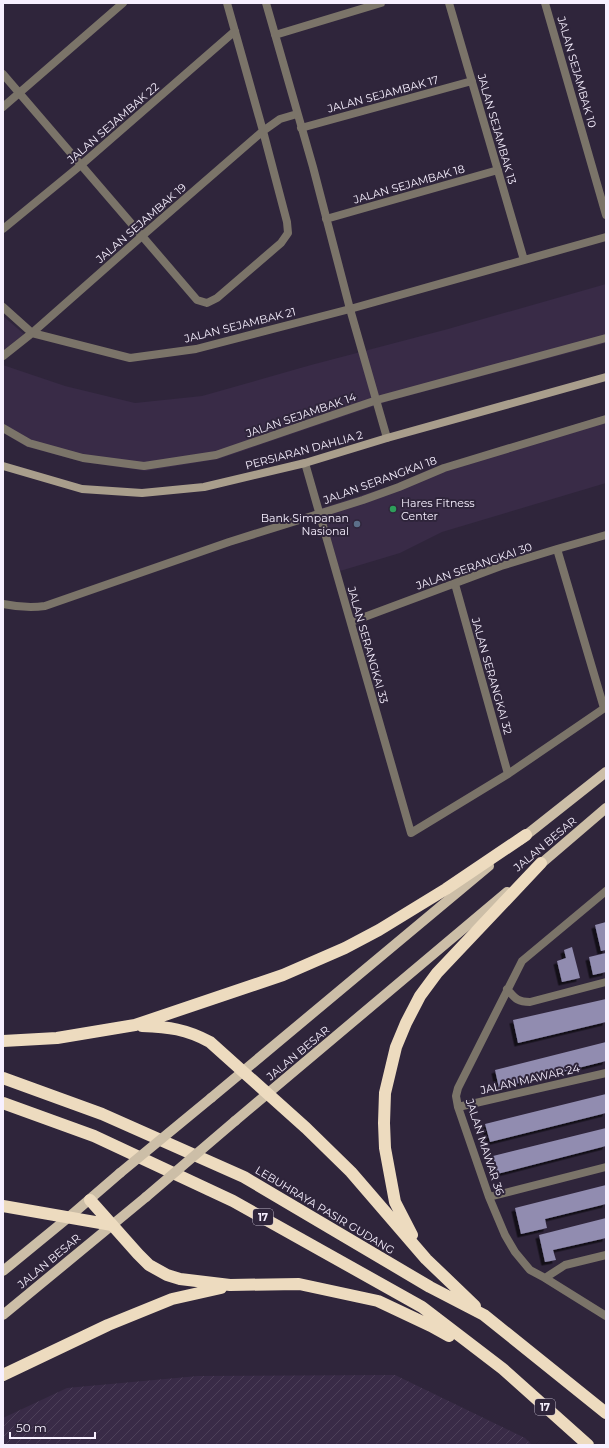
<svg xmlns="http://www.w3.org/2000/svg" width="609" height="1448" viewBox="0 0 609 1448" font-family="Montserrat,sans-serif">
	<style>
		.built { fill: #392b47 }
		.industrial { fill: url(#industrial-furrows) }
		.building { fill: #918cb0; filter: url(#shadow) }
		.lines { fill: none; stroke-linecap: round; stroke-linejoin: round }
		.street { stroke: #7b7469; stroke-width: 8 }
		.secondary { stroke: #a99e8c; stroke-width: 8 }
		.primary { stroke: #ccbea7; stroke-width: 10 }
		.highway { stroke: #eddbbf; stroke-width: 12 }
		.primary-bridge { stroke: #ccbea7; stroke-width: 10 }
		.leisure-dot { fill: #2e9e5b; stroke: #2f253b; stroke-width: 1.5 }
		.service-dot { fill: #5c6f8a; stroke: #2f253b; stroke-width: 1.5 }
		.labels { text-anchor: middle; dominant-baseline: central; stroke-width: 4; stroke-linejoin: round; paint-order: stroke }
		.shield { fill: #2f253b; stroke: #bbb3c4; stroke-width: 1 }
		.shield-label { font-size: 10px; font-weight: bold; fill: #f7f0ff }
		.street-label { font-size: 11px; fill: #f7f0ff; stroke: #2f253b }
		.poi-label { font-size: 11px; fill: #f7f0ff; stroke: #2f253b; text-anchor: start }
	</style>
	<defs>
		<pattern id="industrial-furrows" width="10" height="10" patternUnits="userSpaceOnUse"><rect width="10" height="10" fill="#392b47"/><path d="M-1 1l2-2M0 10L10 0M9 11l2-2" fill="none" stroke="#4d4059"/></pattern>
		<filter id="shadow"><feDropShadow dx="-3.5" dy="3.5" stdDeviation="0" flood-color="#0009"/></filter>
	</defs>
	<rect width="100%" height="100%" fill="#2f253b"/>
	<path class="built" d="M 606,284 L 606,343 L 389,401 L 219,459 L 146,471 L 83,462 L 27,447 L 3,433 L 3,365 L 65,386 L 135,403 L 202,396 L 311,365 L 448,329 Z
		M 3,316 L 24,334 L 3,351 Z
		M 606,415 L 606,483 L 442,532 L 400,553 L 340,571 L 322,508 L 396,484 L 430,469 Z"/>
	<path class="industrial" d="M 395,1375 L 525,1438 L 532,1445 L 3,1445 L 3,1418 L 67,1388 L 198,1376 Z"/>
	<path class="building" d="M 606,922 L 606,950 L 601,951 L 595,925 Z
		M 572,947 L 580,978 L 562,982 L 557,961 L 566,958 L 564,950 Z
		M 606,953 L 606,972 L 593,975 L 589,957 Z
		M 606,999 L 606,1022 L 518,1043 L 513,1020 Z
		M 606,1042 L 606,1061 L 499,1088 L 495,1070 Z
		M 606,1094 L 606,1113 L 490,1142 L 485,1124 Z
		M 606,1128 L 606,1146 L 497,1174 L 493,1156 Z
		M 606,1185 L 606,1204 L 545,1219 L 547,1228 L 521,1234 L 515,1208 Z
		M 606,1218 L 606,1238 L 553,1250 L 556,1260 L 545,1262 L 539,1235 Z"/>
	<g class="lines">
		<path class="street" d="M 266,3 L 313,167 L 350,309 L 387,438
			M 449,3 L 524,260
			M 545,3 L 606,215
			M 275,35 L 381,3
			M 3,74 L 197,300 L 207,303 L 217,298 L 281,243 L 288,233 L 287,222 L 263,131 L 227,3
			M 3,107 L 123,3
			M 301,128 L 472,81
			M 326,219 L 498,170
			M 3,229 L 81,165 L 235,31
			M 3,307 L 32,333 L 130,358 L 196,349 L 350,309 L 606,237
			M 3,356 L 32,333 L 142,236 L 263,131 L 280,119 L 297,114
			M 3,428 L 29,443 L 83,458 L 144,466 L 216,455 L 377,400 L 606,338
			M 305,463 L 411,833 L 508,774 L 606,707
			M 557,549 L 604,708
			M 455,584 L 508,774
			M 3,604 C 18,607 30,608 45,606 L 229,542 L 363,500 L 399,487 L 444,468 L 606,419
			M 351,622 L 501,566 L 557,549 L 606,535
			M 606,891 L 522,961 L 458,1088 L 456,1096 L 458,1107 L 489,1197 L 505,1235 L 515,1252 L 530,1270 L 545,1278 L 606,1316
			M 507,989 C 515,998 517,1002 530,1002 L 606,982
			M 458,1107 L 606,1073
			M 489,1197 L 606,1167
			M 545,1278 L 565,1265 L 606,1255"/>
		<path class="secondary" d="M 3,466 L 82,489 L 142,493 L 204,487 L 305,463 L 387,438 L 606,377"/>
		<path class="primary" d="M 520,840 L 606,772
			M 536,868 L 606,808
			M 211,1098 L 489,866
			M 235,1121 L 507,892
			M 3,1271 L 69,1217 L 120,1173
			M 3,1315 L 146,1197"/>
		<path class="highway" d="M 142,1026 C 169,1027 186,1029 210,1042 L 306,1128 L 351,1172 L 426,1259 L 475,1306
			M 3,1041 L 57,1038 L 135,1025 L 283,975 L 345,948 L 379,930 L 446,889 L 526,835
			M 3,1078 L 102,1114 L 244,1177 L 430,1287 L 484,1315 L 606,1413
			M 3,1103 L 94,1136 L 233,1201 L 422,1307 L 503,1369 L 588,1445
			M 90,1200 L 138,1254 L 149,1265 L 167,1275 L 180,1279 L 230,1285 L 299,1284 L 378,1301 L 431,1326 L 449,1336
			M 3,1206 L 112,1225
			M 412,1235 L 395,1202 L 385,1148 L 384,1123 L 385,1093 L 396,1047 L 406,1023 L 420,996 L 437,973 L 541,863
			M 3,1375 L 108,1325 L 172,1299 L 221,1288"/>
		<path class="primary-bridge" d="M 120,1173 L 211,1098
			M 146,1197 L 235,1121"/>
	</g>
	<circle class="leisure-dot" cx="393" cy="509" r="4"/>
	<circle class="service-dot" cx="357" cy="524" r="4"/>
	<g class="labels">
		<g class="shield">
			<rect x="253" y="1209" width="20" height="16" rx="3"/>
			<rect x="535" y="1399" width="20" height="16" rx="3"/>
		</g>
		<g class="shield-label">
			<text x="263" y="1217">17</text>
			<text x="545" y="1407">17</text>
		</g>
		<g class="street-label">
			<text transform="translate(577 72) rotate(74)">JALAN SEJAMBAK 10</text>
			<text transform="translate(383 94) rotate(-15)">JALAN SEJAMBAK 17</text>
			<text transform="translate(113 123) rotate(-41)">JALAN SEJAMBAK 22</text>
			<text transform="translate(497 129) rotate(74)">JALAN SEJAMBAK 13</text>
			<text transform="translate(409 184) rotate(-16)">JALAN SEJAMBAK 18</text>
			<text transform="translate(141 223) rotate(-41)">JALAN SEJAMBAK 19</text>
			<text transform="translate(240 325) rotate(-14)">JALAN SEJAMBAK 21</text>
			<text transform="translate(301 415) rotate(-19)">JALAN SEJAMBAK 14</text>
			<text transform="translate(304 450) rotate(-15)">PERSIARAN DAHLIA 2</text>
			<text transform="translate(380 480) rotate(-20)">JALAN SERANGKAI 18</text>
			<text transform="translate(474 566) rotate(-19)">JALAN SERANGKAI 30</text>
			<text transform="translate(368 645) rotate(74)">JALAN SERANGKAI 33</text>
			<text transform="translate(492 676) rotate(74)">JALAN SERANGKAI 32</text>
			<text transform="translate(545 844) rotate(-40)">JALAN BESAR</text>
			<text transform="translate(298 1053) rotate(-40)">JALAN BESAR</text>
			<text transform="translate(530 1079) rotate(-13)">JALAN MAWAR 24</text>
			<text transform="translate(485 1147) rotate(72)">JALAN MAWAR 36</text>
			<text transform="translate(325 1210) rotate(31)">LEBUHRAYA PASIR GUDANG</text>
			<text transform="translate(49 1261) rotate(-40)">JALAN BESAR</text>
		</g>
		<g class="poi-label">
			<text x="401" y="503">Hares Fitness<tspan x="401" dy="13">Center</tspan></text>
			<text x="349" y="518" text-anchor="end">Bank Simpanan<tspan x="349" dy="13">Nasional</tspan></text>
		</g>
	</g>
	<rect width="609" height="1448" fill="none" stroke="#f7f0ff" stroke-width="8"/>
	<path d="M10 1432v6h85v-6" fill="none" stroke="#f7f0ff" stroke-width="2"/>
	<text x="16" y="1432" font-size="12" fill="#f7f0ff" stroke="#2f253b" stroke-width="3" paint-order="stroke">50 m</text>
</svg>
